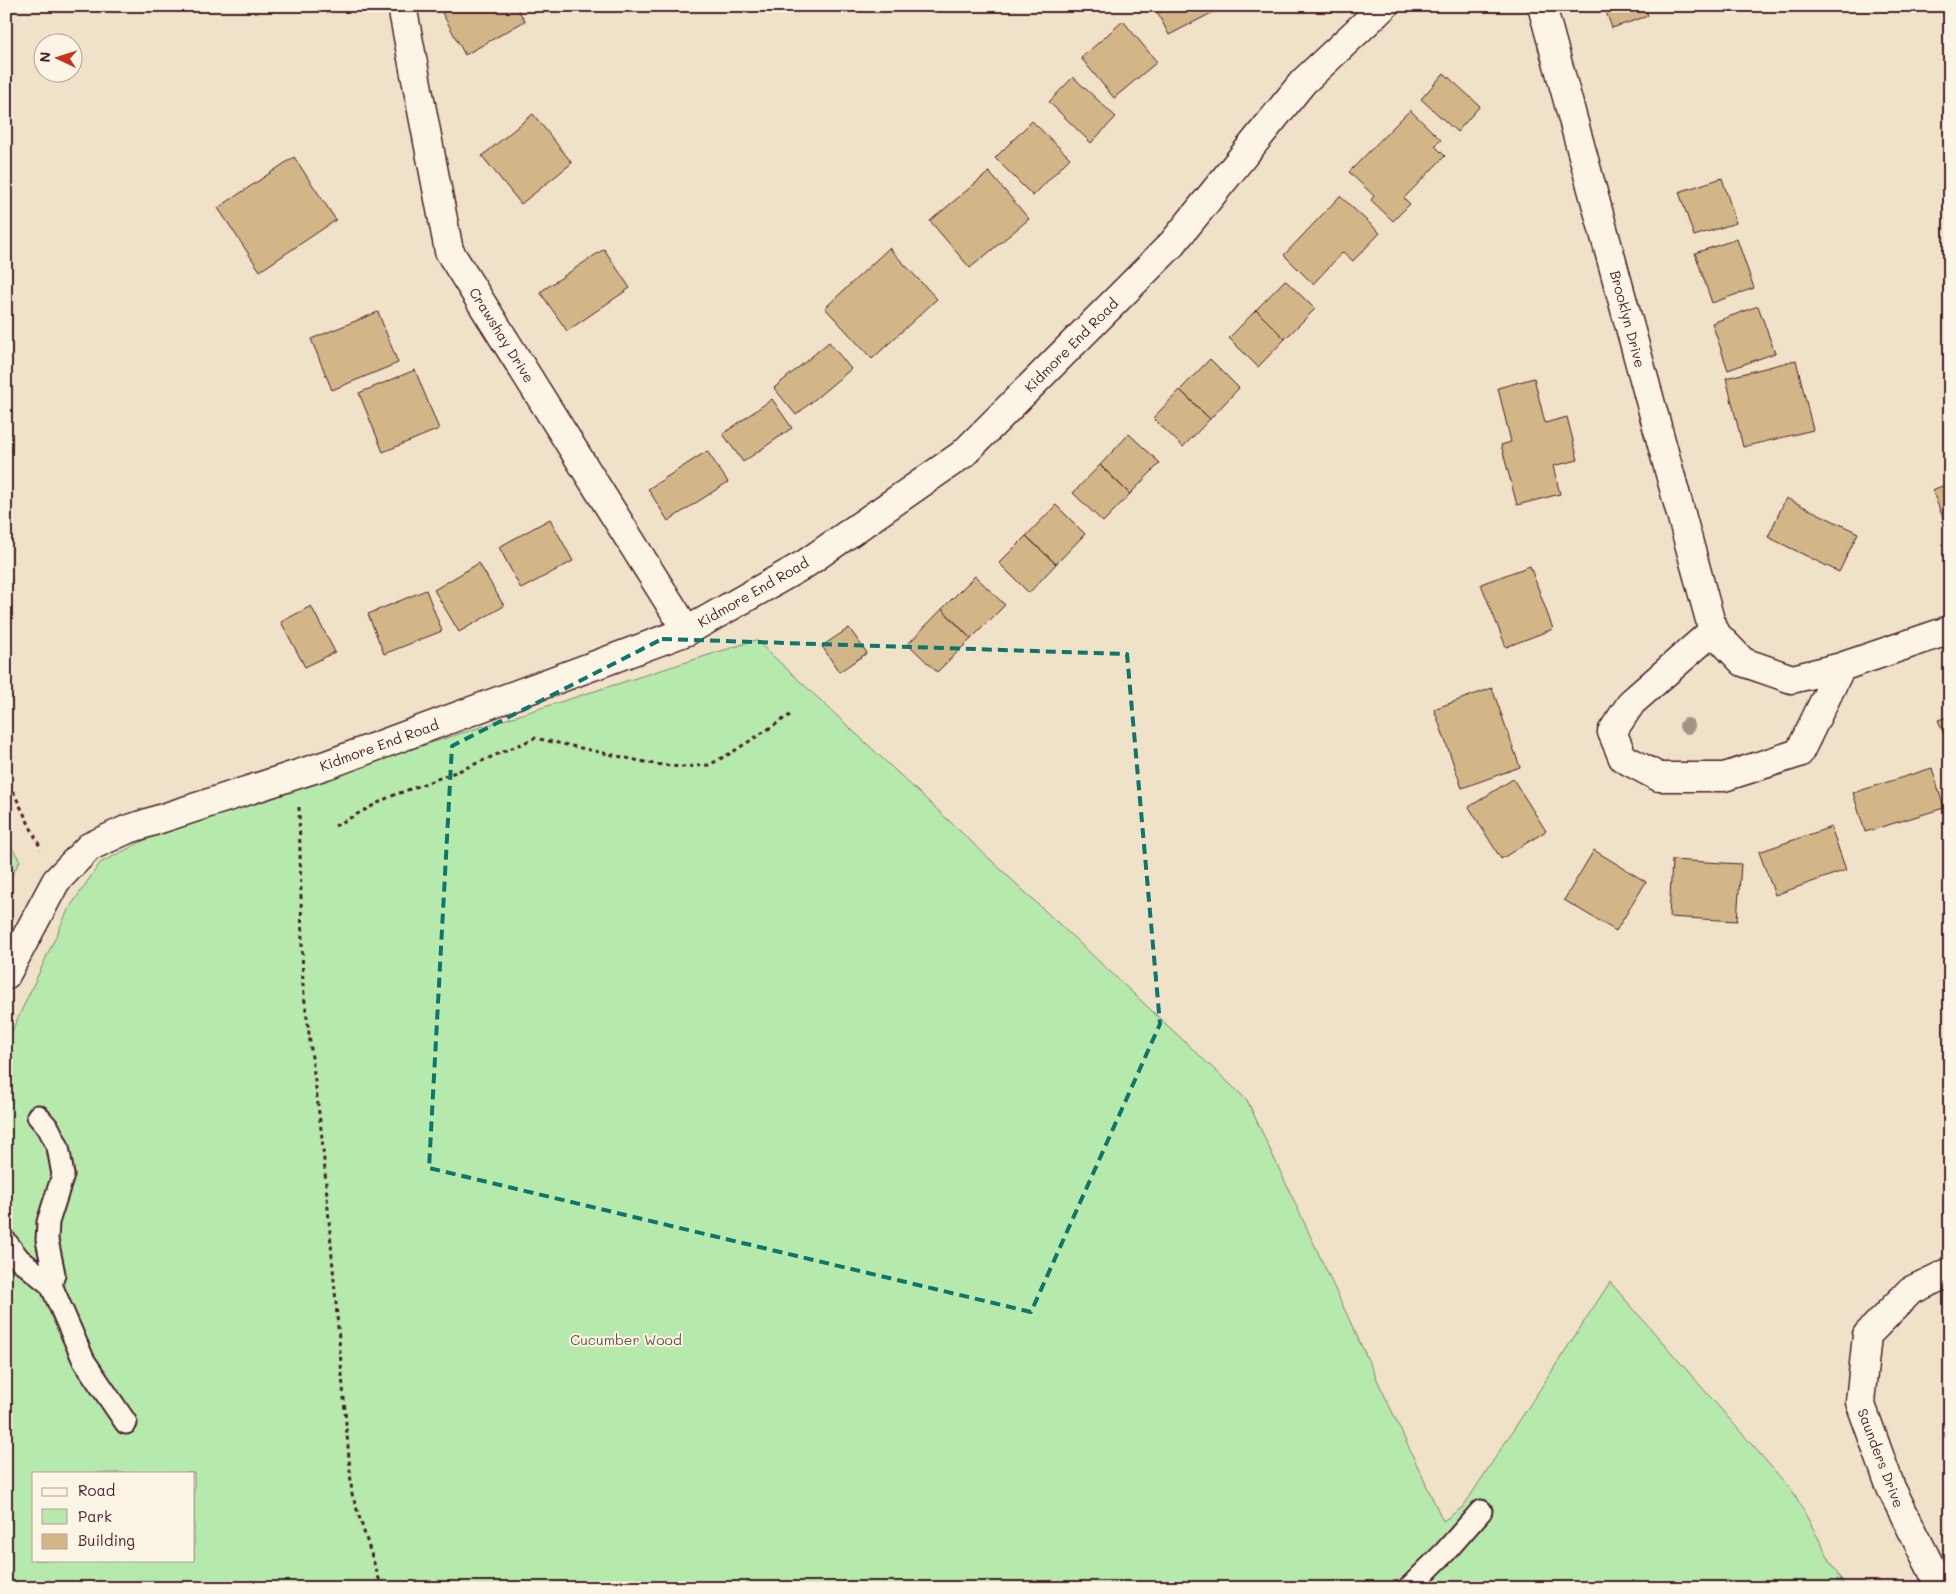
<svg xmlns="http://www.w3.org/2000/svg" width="1956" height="1594" viewBox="0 0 1956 1594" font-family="Mali,sans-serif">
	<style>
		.green { fill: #b6eaac; stroke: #80846c; fill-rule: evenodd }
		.building { fill: #d2b687; stroke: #4a1f2b }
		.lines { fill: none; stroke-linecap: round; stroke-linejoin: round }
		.service-casing { stroke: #4a1f2b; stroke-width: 25 }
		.minor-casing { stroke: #4a1f2b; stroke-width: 31 }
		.tertiary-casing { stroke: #4a1f2b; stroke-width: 31 }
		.path { stroke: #4a1f2b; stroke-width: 3; stroke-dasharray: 4 4; stroke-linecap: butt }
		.service { stroke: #fcf5e5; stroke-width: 21 }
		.minor { stroke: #fcf5e5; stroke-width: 28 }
		.tertiary { stroke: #fcf5e5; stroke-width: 28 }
		.tree { fill: #a39384 }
		.marked { fill: none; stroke: #0f766e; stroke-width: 4; stroke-dasharray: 10 6; stroke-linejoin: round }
		.labels { text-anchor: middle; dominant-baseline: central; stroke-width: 4; stroke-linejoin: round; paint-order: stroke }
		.street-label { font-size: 14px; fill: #4a1f2b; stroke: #fcf5e5 }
		.park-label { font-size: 14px; fill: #65524b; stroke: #fcf5e5 }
	</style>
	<rect width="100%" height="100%" fill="#efe2c9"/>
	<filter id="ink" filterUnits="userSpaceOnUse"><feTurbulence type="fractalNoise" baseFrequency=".02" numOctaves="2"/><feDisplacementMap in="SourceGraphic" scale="10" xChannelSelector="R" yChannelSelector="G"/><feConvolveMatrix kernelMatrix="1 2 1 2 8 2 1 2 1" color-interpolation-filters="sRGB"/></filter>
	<g filter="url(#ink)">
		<path class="green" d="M 756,640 L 1247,1100 L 1443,1521 L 1463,1507 L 1610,1282 L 1794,1493 L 1845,1588 L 6,1588 L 6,1044 L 68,910 L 100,863 L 145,840 L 298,785 ZM 34,1473 L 194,1473 L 194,1560 L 34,1560 Z
			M 6,837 L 20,861 L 6,885 Z"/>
		<path class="building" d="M 441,6 L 516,6 L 525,21 L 465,55 L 439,7 Z
			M 1154,6 L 1225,6 L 1169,35 Z
			M 1604,6 L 1645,6 L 1648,16 L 1612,28 Z
			M 1123,21 L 1157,62 L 1114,98 L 1081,58 Z
			M 1444,73 L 1480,106 L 1457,132 L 1421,99 Z
			M 1073,77 L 1116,117 L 1091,143 L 1049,102 Z
			M 1410,110 L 1441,140 L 1435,146 L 1445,156 L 1404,198 L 1410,204 L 1393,221 L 1371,200 L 1374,196 L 1349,172 Z
			M 533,114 L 572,163 L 521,204 L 482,156 Z
			M 1032,121 L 1070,158 L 1033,196 L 995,158 Z
			M 294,157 L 336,220 L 260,271 L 218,208 Z
			M 989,172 L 1029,219 L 970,268 L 930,221 Z
			M 1722,178 L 1736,223 L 1694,236 L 1679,192 Z
			M 1340,196 L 1380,233 L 1353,261 L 1343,252 L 1313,284 L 1284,255 Z
			M 1737,239 L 1754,288 L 1712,303 L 1695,253 Z
			M 889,248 L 937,299 L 872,359 L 825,308 Z
			M 604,249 L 630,288 L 567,331 L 540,292 Z
			M 1285,280 L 1315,309 L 1285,339 L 1256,310 Z
			M 1758,306 L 1775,353 L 1728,370 L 1712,323 Z
			M 1256,310 L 1285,339 L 1258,367 L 1229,338 Z
			M 378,312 L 398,363 L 332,390 L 311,339 Z
			M 829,342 L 851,369 L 796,415 L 774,388 Z
			M 1210,359 L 1239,388 L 1210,419 L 1180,390 Z
			M 1796,360 L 1813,430 L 1743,447 L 1726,378 Z
			M 415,370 L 439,429 L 383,452 L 359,393 Z
			M 1534,378 L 1545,423 L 1567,417 L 1578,460 L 1553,466 L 1560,494 L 1517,505 L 1501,445 L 1511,442 L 1498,388 Z
			M 1180,390 L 1210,419 L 1183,447 L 1153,418 Z
			M 772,399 L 792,428 L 743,462 L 723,434 Z
			M 1129,434 L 1160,463 L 1130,494 L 1100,465 Z
			M 707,451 L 728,482 L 668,521 L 648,489 Z
			M 1100,465 L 1130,494 L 1103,522 L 1073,493 Z
			M 1950,483 L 1950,532 L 1949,533 L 1932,490 Z
			M 1786,498 L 1858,533 L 1839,572 L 1768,537 Z
			M 1056,505 L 1085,534 L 1056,564 L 1026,536 Z
			M 550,519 L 573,561 L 521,589 L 499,547 Z
			M 1026,536 L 1056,564 L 1029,593 L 999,563 Z
			M 479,563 L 504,606 L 459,632 L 434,590 Z
			M 1530,566 L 1553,629 L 1506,647 L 1481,584 Z
			M 975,576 L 1005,605 L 971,639 L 942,609 Z
			M 426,590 L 442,631 L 384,654 L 368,614 Z
			M 311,606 L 335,652 L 305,667 L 281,622 Z
			M 942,609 L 971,639 L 937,672 L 908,644 Z
			M 849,628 L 867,653 L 839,672 L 822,646 Z
			M 1492,688 L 1520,767 L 1462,788 L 1434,709 Z
			M 1950,716 L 1950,750 L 1938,720 Z
			M 1932,768 L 1944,808 L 1865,832 L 1853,793 Z
			M 1513,779 L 1546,831 L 1501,859 L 1469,807 Z
			M 1831,827 L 1846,870 L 1775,895 L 1759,852 Z
			M 1594,850 L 1646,882 L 1616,931 L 1564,900 Z
			M 1672,860 L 1741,864 L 1737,921 L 1669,917 Z"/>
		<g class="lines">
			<defs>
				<path id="service" d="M 38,1116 L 49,1129 L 58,1147 L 63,1175 L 48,1222 L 47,1240 L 54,1274 L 51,1285
					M 6,1242 L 19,1259 L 51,1285 L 84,1361 L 126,1423
					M 1409,1588 L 1445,1552 L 1481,1511"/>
				<path id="minor" d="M 402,6 L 449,251 L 687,631
					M 1542,6 L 1713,631 L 1743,662 L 1792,679 L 1841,667 L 1950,630
					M 1713,631 L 1632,702 L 1612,732 L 1623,758 L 1659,777 L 1724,777 L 1799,753 L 1841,667
					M 1941,1588 L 1891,1488 L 1860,1402 L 1867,1335 L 1910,1291 L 1950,1272"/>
				<path id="tertiary" d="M 6,975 L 56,881 L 89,847 L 126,830 L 326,765 L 687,631 L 805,564 L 963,454 L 1172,244 L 1303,82 L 1384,6"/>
			</defs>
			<use href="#service" class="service-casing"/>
			<use href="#minor" class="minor-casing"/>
			<use href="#tertiary" class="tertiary-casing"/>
			<path class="path" d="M 6,777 L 41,849
				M 299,807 L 303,986 L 322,1137 L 352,1494 L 382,1588
				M 335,826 L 389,797 L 461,770 L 535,738 L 654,764 L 681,767 L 709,765 L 731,753 L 790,715"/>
			<use href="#service" class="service"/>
			<use href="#minor" class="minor"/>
			<use href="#tertiary" class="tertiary"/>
		</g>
		<circle class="tree" cx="1687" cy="726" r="8"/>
	</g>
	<path class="marked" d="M 662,639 L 1127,654 L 1160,1024 L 1031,1312 L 429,1168 L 452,746 Z"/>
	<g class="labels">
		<g class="street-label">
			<text transform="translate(1628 319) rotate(75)">Brooklyn Drive</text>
			<text transform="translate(502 335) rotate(58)">Crawshay Drive</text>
			<text transform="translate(1071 345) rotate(-45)">Kidmore End Road</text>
			<text transform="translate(753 592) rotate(-30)">Kidmore End Road</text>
			<text transform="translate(379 745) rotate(-20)">Kidmore End Road</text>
			<text transform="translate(1881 1458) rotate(69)">Saunders Drive</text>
		</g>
		<g class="park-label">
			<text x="626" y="1339">Cucumber Wood</text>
		</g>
	</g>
	<rect width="1956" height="1594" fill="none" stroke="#fcf5e5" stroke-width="25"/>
	<rect x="12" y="12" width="1931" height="1569" fill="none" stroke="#4a1f2b" stroke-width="2" filter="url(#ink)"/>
	<rect x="32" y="1472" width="162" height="90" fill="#fcf5e5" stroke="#b59f9b"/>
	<rect x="42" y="1488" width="25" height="8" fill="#fcf5e5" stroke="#b59f9b"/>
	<text x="78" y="1496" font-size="15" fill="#4a1f2b">Road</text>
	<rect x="42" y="1509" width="25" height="15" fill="#b6eaac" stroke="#b59f9b"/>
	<text x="78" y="1522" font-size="15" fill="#4a1f2b">Park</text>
	<rect x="42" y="1534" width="25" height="15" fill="#d2b687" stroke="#b59f9b"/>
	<text x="78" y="1546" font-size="15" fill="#4a1f2b">Building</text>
	<g transform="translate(58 58) rotate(274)"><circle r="24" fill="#fcf5e5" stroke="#b59f9b"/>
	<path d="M0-4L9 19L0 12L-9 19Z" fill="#c8321e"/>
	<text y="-8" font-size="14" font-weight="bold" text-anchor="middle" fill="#4a1f2b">N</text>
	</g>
</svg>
